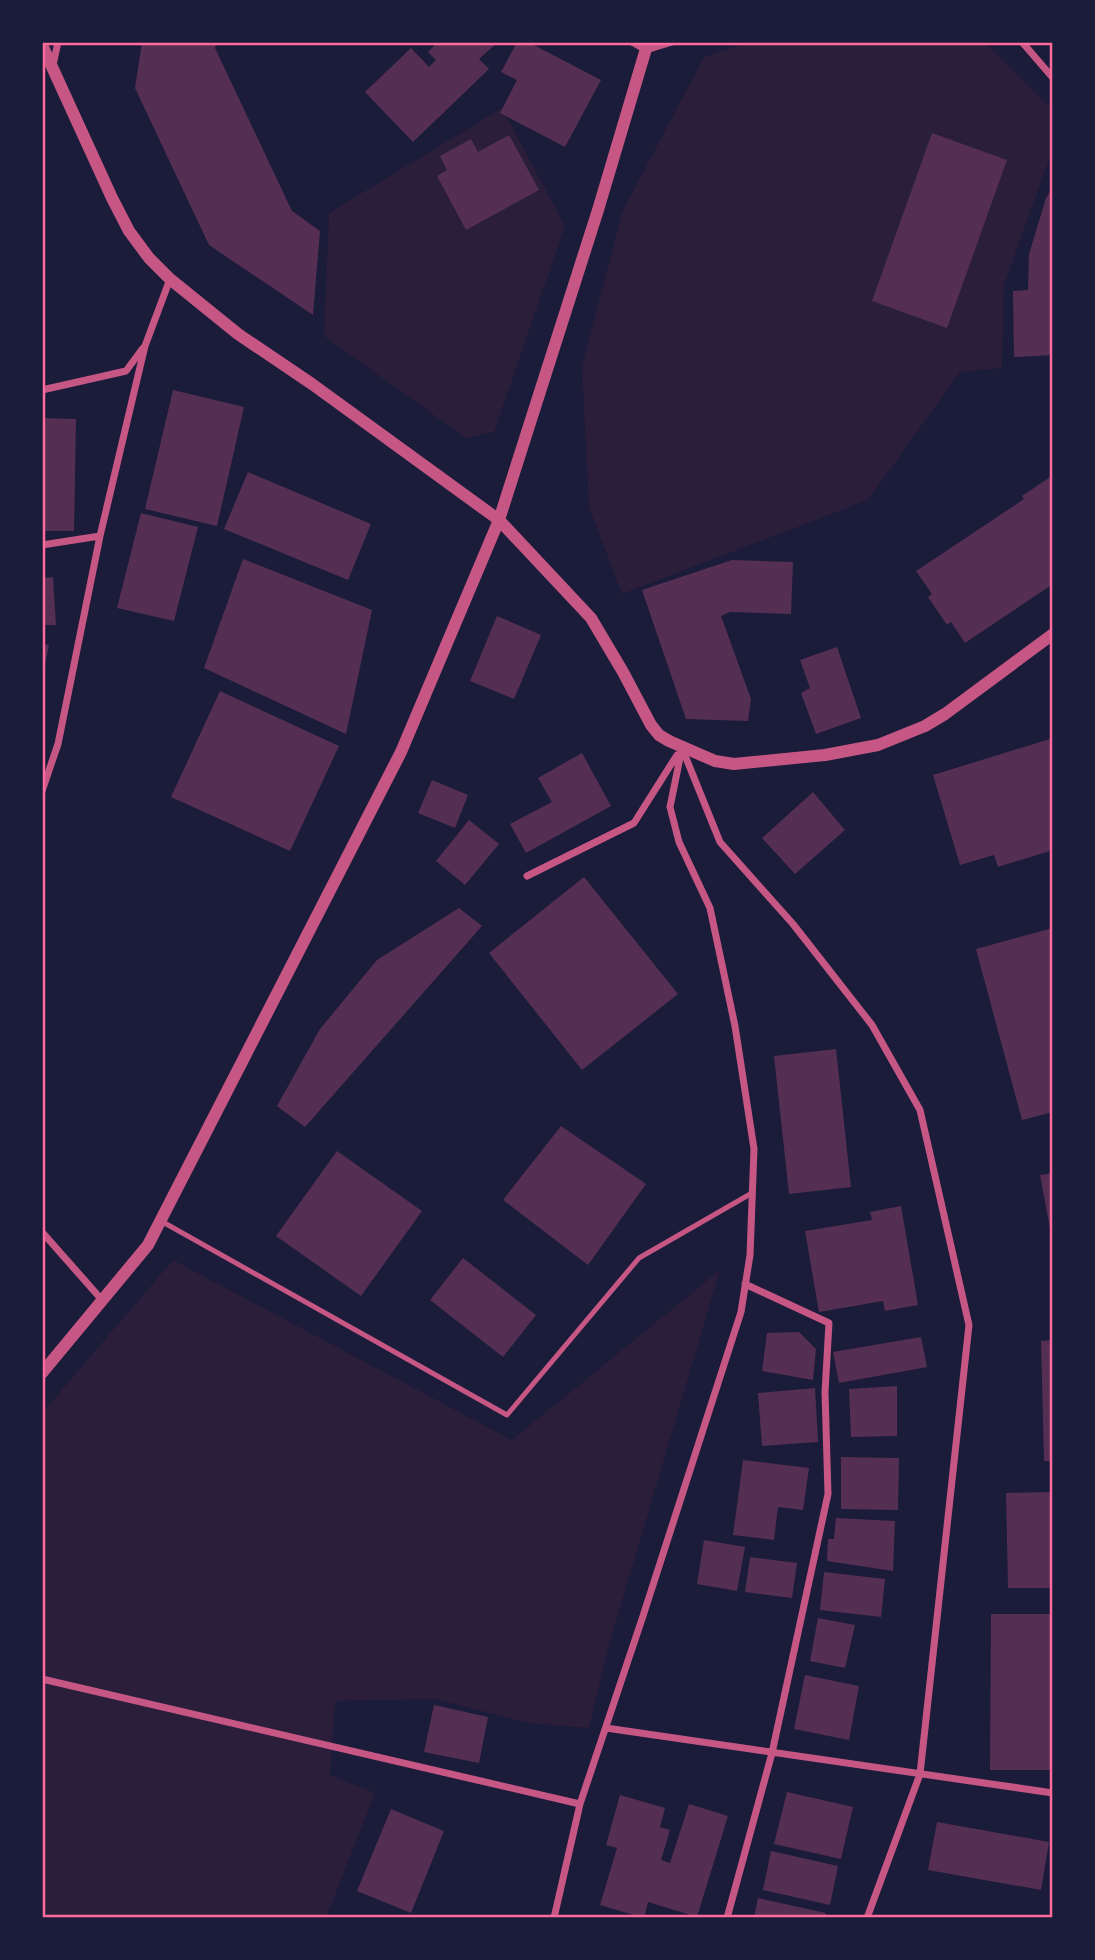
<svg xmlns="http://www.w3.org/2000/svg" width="1095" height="1960" viewBox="0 0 1095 1960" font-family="'Titillium Web',sans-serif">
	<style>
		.green { fill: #2a1e3b }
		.building { fill: #542f53 }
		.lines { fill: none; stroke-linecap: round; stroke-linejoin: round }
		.service { stroke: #c65784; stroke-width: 5 }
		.minor { stroke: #c65784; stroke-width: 7 }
		.tertiary { stroke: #c65784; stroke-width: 12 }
		.neatline { fill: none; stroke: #ff6b9d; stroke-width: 2.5 }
	</style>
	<rect width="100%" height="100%" fill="#1b1b3a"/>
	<path class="green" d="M 750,42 L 985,42 L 1053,110 L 1053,148 L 1004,285 L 1002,368 L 960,372 L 868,500 L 622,594 L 589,507 L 582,367 L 622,212 L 704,57 Z
		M 502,108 L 565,226 L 494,432 L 466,438 L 324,336 L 329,213 Z
		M 173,1260 L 512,1440 L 720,1270 L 607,1652 L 589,1728 L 528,1723 L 435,1699 L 335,1701 L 330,1775 L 375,1793 L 326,1918 L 42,1918 L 42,1413 Z"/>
	<path class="building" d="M 142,42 L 216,42 L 215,48 L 292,211 L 320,231 L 313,315 L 209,245 L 135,88 Z
		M 431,42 L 498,42 L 479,59 L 489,69 L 413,142 L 365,92 L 411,48 L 429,67 L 436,60 L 428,52 L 435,45 Z
		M 517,42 L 528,42 L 601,80 L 565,147 L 500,113 L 517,80 L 501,72 Z
		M 932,133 L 1007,160 L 947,328 L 872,301 Z
		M 509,135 L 539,190 L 466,230 L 437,176 L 447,170 L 440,156 L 471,139 L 478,152 Z
		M 1053,187 L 1053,355 L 1014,357 L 1013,291 L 1028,290 L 1029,254 L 1046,198 Z
		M 173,390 L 244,407 L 217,526 L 145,509 Z
		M 42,418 L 76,419 L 74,531 L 42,531 Z
		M 248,472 L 371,524 L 348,580 L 224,529 Z
		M 1053,475 L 1053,584 L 965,643 L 951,622 L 947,625 L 928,597 L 932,594 L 916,571 L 1024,499 L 1022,496 Z
		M 141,513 L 198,527 L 174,621 L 117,608 Z
		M 243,559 L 372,610 L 346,734 L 204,668 Z
		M 732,560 L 793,562 L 791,614 L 730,612 L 721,616 L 751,699 L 748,721 L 686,719 L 642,590 Z
		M 53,577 L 56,625 L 42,625 L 42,578 Z
		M 497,616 L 541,635 L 514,699 L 470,681 Z
		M 42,644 L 49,645 L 43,675 L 42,674 Z
		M 837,647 L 861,718 L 816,734 L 801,693 L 810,688 L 800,660 Z
		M 220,691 L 339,746 L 290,851 L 171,797 Z
		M 1053,738 L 1053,850 L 998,867 L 994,855 L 960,865 L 933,775 Z
		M 582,753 L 611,806 L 526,853 L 510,824 L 552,802 L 538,778 Z
		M 432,780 L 468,795 L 455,828 L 418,813 Z
		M 813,792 L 845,830 L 795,874 L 762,838 Z
		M 469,820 L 499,844 L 465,885 L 436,861 Z
		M 584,877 L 678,994 L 582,1070 L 489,953 Z
		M 459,908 L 482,926 L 305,1127 L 277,1106 L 320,1029 L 377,960 Z
		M 1053,928 L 1053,1112 L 1022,1120 L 976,949 Z
		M 836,1049 L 851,1187 L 789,1194 L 774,1056 Z
		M 561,1126 L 646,1184 L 588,1265 L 503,1200 Z
		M 337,1151 L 422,1211 L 361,1296 L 276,1236 Z
		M 1053,1173 L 1053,1239 L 1052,1239 L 1040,1175 Z
		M 901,1206 L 918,1305 L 885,1311 L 883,1301 L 819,1312 L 805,1231 L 872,1220 L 870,1212 Z
		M 463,1258 L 536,1315 L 503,1357 L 430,1300 Z
		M 799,1332 L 816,1349 L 813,1380 L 762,1371 L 767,1333 Z
		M 921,1337 L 927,1367 L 839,1383 L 833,1352 Z
		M 1053,1340 L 1053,1461 L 1044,1461 L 1041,1341 Z
		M 897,1386 L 897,1436 L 851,1437 L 849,1389 Z
		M 815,1388 L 818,1442 L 762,1446 L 758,1393 Z
		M 841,1457 L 899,1458 L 898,1510 L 841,1509 Z
		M 743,1460 L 809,1468 L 803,1510 L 778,1507 L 774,1540 L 733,1535 Z
		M 1053,1492 L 1053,1588 L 1008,1588 L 1006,1493 Z
		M 836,1518 L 895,1521 L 893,1571 L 827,1561 L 828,1539 L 834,1539 Z
		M 704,1540 L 745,1547 L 737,1591 L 697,1584 Z
		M 750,1557 L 797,1563 L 792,1598 L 745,1592 Z
		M 824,1572 L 885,1579 L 881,1617 L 820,1610 Z
		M 991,1614 L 1053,1614 L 1053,1770 L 990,1770 Z
		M 818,1618 L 855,1625 L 845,1668 L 810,1661 Z
		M 805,1675 L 859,1686 L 849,1740 L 794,1729 Z
		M 434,1705 L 488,1717 L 479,1763 L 424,1752 Z
		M 787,1792 L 853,1807 L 841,1859 L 774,1844 Z
		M 620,1795 L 665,1808 L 660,1827 L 670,1830 L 661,1860 L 670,1863 L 689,1804 L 728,1816 L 697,1917 L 648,1902 L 644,1918 L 600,1905 L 617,1848 L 606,1845 Z
		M 391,1809 L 444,1831 L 411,1913 L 357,1891 Z
		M 937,1822 L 1049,1842 L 1041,1890 L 928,1870 Z
		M 771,1851 L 838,1866 L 830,1905 L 763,1890 Z
		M 758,1898 L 826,1913 L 825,1918 L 754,1918 Z"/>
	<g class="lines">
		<path class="service" d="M 161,1221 L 507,1415 L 639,1258 L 752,1193"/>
		<path class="minor" d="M 632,42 L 646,50 L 672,42
			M 1022,42 L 1053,78
			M 53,65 L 58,42
			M 42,390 L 126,371 L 143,348
			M 42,545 L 100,536
			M 682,748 L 720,842 L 793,924 L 872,1025 L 920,1110 L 969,1325 L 920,1774 L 867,1918
			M 42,791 L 58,744 L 100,536 L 145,346 L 170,279
			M 527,876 L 634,823 L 677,755
			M 42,1232 L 102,1300
			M 42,1679 L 580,1804
			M 606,1728 L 1053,1793
			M 554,1918 L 580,1804 L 643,1616 L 741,1312 L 750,1255 L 754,1149 L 735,1026 L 710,908 L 679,842 L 670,807 L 682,748
			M 727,1918 L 772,1753 L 828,1494 L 825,1392 L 829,1323 L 745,1284"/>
		<path class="tertiary" d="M 42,45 L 112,198 L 129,231 L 149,258 L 170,279 L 238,334 L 312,384 L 499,520 L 591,618 L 623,672 L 651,725 L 659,735 L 669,741 L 715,761 L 734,764 L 825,755 L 878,745 L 925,726 L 945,714 L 1053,634
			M 42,1373 L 148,1245 L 401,752 L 499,520 L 598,210 L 648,42"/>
	</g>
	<rect width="1095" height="1960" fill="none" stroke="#1b1b3a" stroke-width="88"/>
	<rect x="44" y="44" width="1007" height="1872" class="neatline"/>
</svg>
